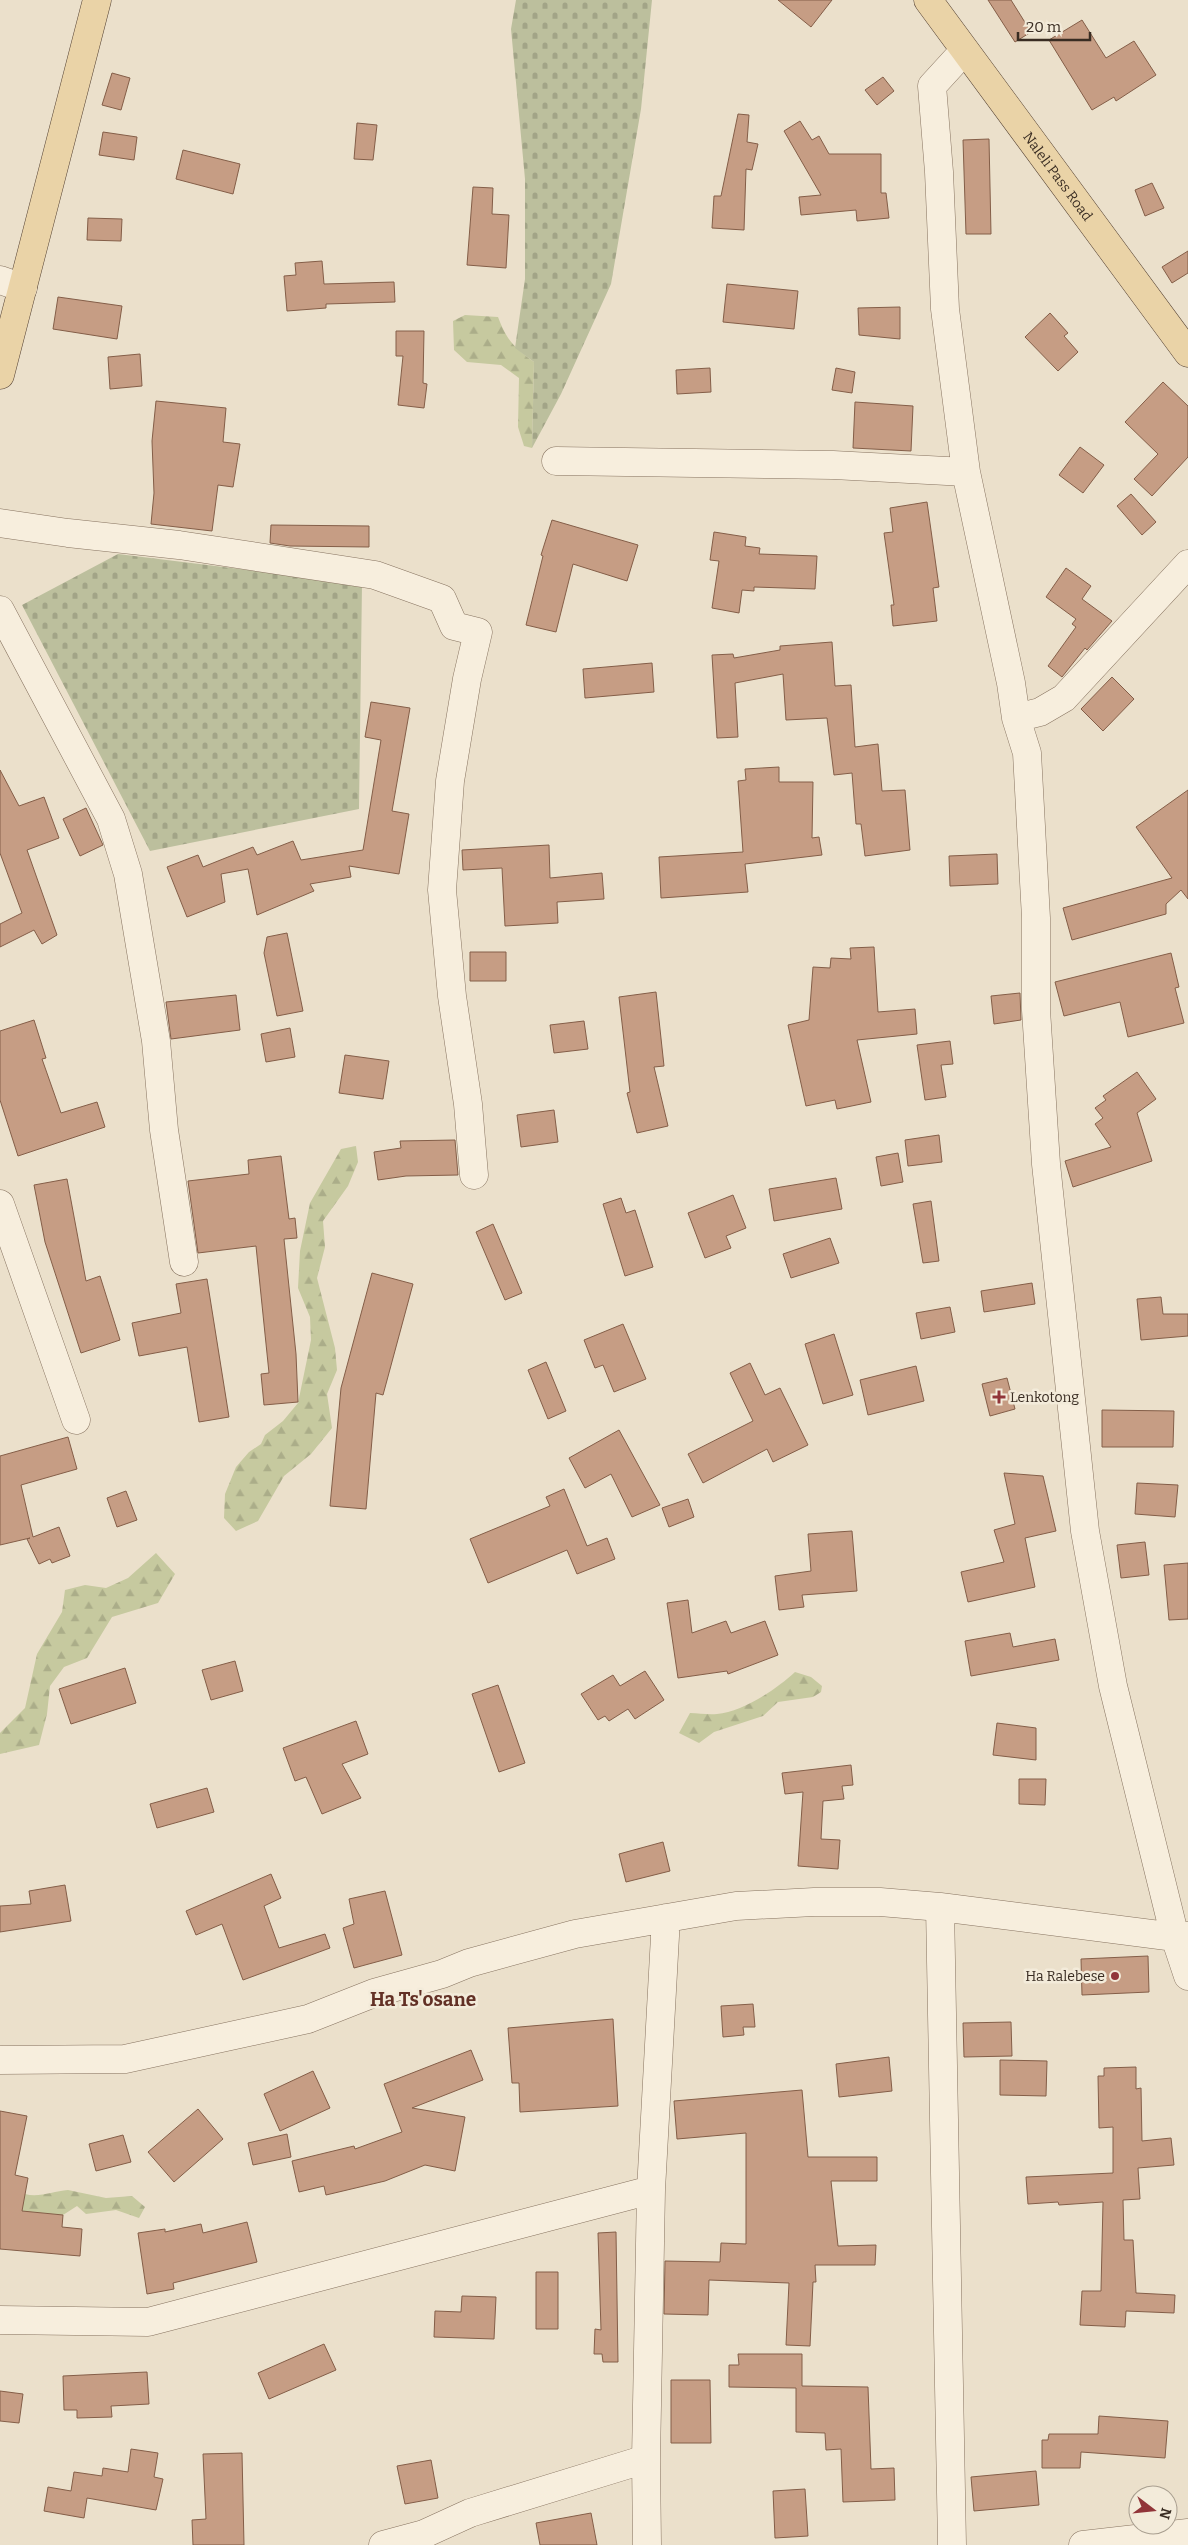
<svg xmlns="http://www.w3.org/2000/svg" width="1188" height="2545" viewBox="0 0 1188 2545" font-family="Bitter,serif">
	<style>
		.forest { fill: url(#forest-firs) }
		.cemetery { fill: url(#cemetery-stones) }
		.building { fill: #c69d84; stroke: #845e48 }
		.lines { fill: none; stroke-linecap: round; stroke-linejoin: round }
		.minor-casing { stroke: #877360; stroke-width: 29 }
		.major-casing { stroke: #554234; stroke-width: 29 }
		.minor { stroke: #f7eedd; stroke-width: 28 }
		.major { stroke: #ead3a7; stroke-width: 28 }
		.poi-dot { fill: #913539; stroke: #f3ebda; stroke-width: 2 }
		.labels { text-anchor: middle; dominant-baseline: central; stroke-width: 5; stroke-linejoin: round; paint-order: stroke }
		.street-label { font-size: 14px; fill: #392c22; stroke: #f3ebda }
		.poi-label { font-size: 14px; fill: #392c22; stroke: #f3ebda; text-anchor: start }
		.district-label { font-size: 19px; font-weight: bold; fill: #623025; stroke: #f3ebda }
	</style>
	<defs>
		<pattern id="forest-firs" width="22" height="20" patternUnits="userSpaceOnUse" patternTransform="scale(1.25)"><rect width="22" height="20" fill="#c6c99f"/><path d="M5 1l3.5 6h-7zM16 11l3.5 6h-7z" fill="#abad89"/></pattern>
		<pattern id="cemetery-stones" width="16" height="16" patternUnits="userSpaceOnUse" patternTransform="scale(1.25)"><rect width="16" height="16" fill="#bcbf9d"/><path d="M2 7V4a2 2 0 0 1 4 0v3zM10 15v-3a2 2 0 0 1 4 0v3z" fill="#a2a487"/></pattern>
	</defs>
	<rect width="100%" height="100%" fill="#ebe0cb"/>
	<path class="forest" d="M 465,315 L 498,317 C 507,341 514,347 534,362 L 532,448 L 524,446 L 518,427 L 519,378 L 501,365 L 467,362 L 454,350 L 453,321 Z
		M 356,1146 L 358,1162 L 348,1186 L 323,1221 L 325,1247 L 317,1278 L 335,1348 L 337,1370 L 327,1394 L 332,1428 L 311,1454 L 284,1476 L 258,1521 L 236,1531 L 224,1518 L 225,1494 L 236,1467 L 249,1452 L 261,1444 L 265,1435 L 283,1421 L 298,1403 L 311,1340 L 310,1317 L 298,1288 L 300,1251 L 310,1203 L 341,1149 Z
		M 156,1553 L 175,1574 L 158,1603 L 112,1617 L 87,1658 L 64,1667 L 50,1686 L 47,1714 L 39,1745 L 0,1754 L 0,1733 L 25,1708 L 37,1654 L 62,1612 L 65,1590 L 85,1585 L 106,1588 L 128,1578 Z
		M 795,1672 L 811,1677 L 822,1686 L 821,1692 L 813,1697 L 778,1702 L 763,1716 L 714,1732 L 699,1743 L 679,1733 L 690,1713 C 699,1713 708,1715 717,1714 C 742,1712 777,1689 795,1672 Z
		M 68,2190 L 106,2198 L 132,2196 L 145,2207 L 139,2218 L 116,2210 L 86,2214 L 77,2206 L 63,2215 L 37,2213 L 34,2242 L 20,2210 L 25,2194 C 39,2198 53,2191 68,2190 Z"/>
	<path class="cemetery" d="M 516,0 L 652,0 L 641,109 L 611,284 L 561,394 L 532,448 L 534,362 L 515,348 L 525,279 L 525,179 L 511,29 Z
		M 118,554 L 362,584 L 359,809 L 150,851 L 22,605 Z"/>
	<path class="building" d="M 778,0 L 832,0 L 811,27 Z
		M 988,0 L 1011,0 L 1031,32 L 1015,42 Z
		M 1082,20 L 1106,58 L 1134,41 L 1156,75 L 1116,101 L 1114,97 L 1092,110 L 1049,40 Z
		M 112,73 L 130,78 L 121,110 L 102,105 Z
		M 883,77 L 894,91 L 877,105 L 865,90 Z
		M 738,114 L 749,115 L 747,142 L 758,144 L 752,170 L 746,169 L 744,230 L 712,228 L 714,196 L 721,196 Z
		M 800,121 L 812,140 L 819,136 L 829,154 L 881,154 L 881,193 L 886,193 L 889,218 L 857,221 L 856,210 L 801,215 L 799,197 L 821,195 L 784,131 Z
		M 357,123 L 377,125 L 373,160 L 354,159 Z
		M 103,132 L 137,137 L 134,160 L 99,155 Z
		M 989,139 L 991,234 L 966,234 L 963,140 Z
		M 183,150 L 240,164 L 233,194 L 176,179 Z
		M 1152,183 L 1164,208 L 1145,216 L 1135,190 Z
		M 473,187 L 493,188 L 492,214 L 509,215 L 506,268 L 467,265 Z
		M 88,218 L 122,219 L 121,241 L 87,240 Z
		M 1188,251 L 1188,273 L 1172,283 L 1162,267 Z
		M 322,261 L 324,284 L 394,282 L 395,302 L 326,304 L 326,308 L 287,311 L 284,276 L 296,275 L 295,263 Z
		M 727,284 L 798,291 L 794,329 L 723,322 Z
		M 58,297 L 122,306 L 117,339 L 53,329 Z
		M 900,307 L 900,339 L 859,335 L 858,308 Z
		M 1050,313 L 1068,333 L 1064,336 L 1078,352 L 1058,371 L 1025,337 Z
		M 396,331 L 424,331 L 423,383 L 427,384 L 424,408 L 398,405 L 403,356 L 396,356 Z
		M 140,354 L 142,386 L 110,389 L 108,357 Z
		M 710,368 L 711,392 L 677,394 L 676,370 Z
		M 836,368 L 855,372 L 852,393 L 832,390 Z
		M 1163,382 L 1188,406 L 1188,457 L 1152,496 L 1134,479 L 1158,454 L 1125,422 Z
		M 156,401 L 226,408 L 223,442 L 240,444 L 233,487 L 218,485 L 212,531 L 151,524 L 154,493 L 152,441 Z
		M 855,402 L 913,406 L 911,451 L 853,448 Z
		M 1080,447 L 1104,465 L 1083,493 L 1059,475 Z
		M 1131,494 L 1156,522 L 1142,535 L 1117,506 Z
		M 927,502 L 939,587 L 933,588 L 937,621 L 893,626 L 891,605 L 894,605 L 884,533 L 893,532 L 890,508 Z
		M 552,520 L 638,545 L 627,581 L 573,564 L 556,632 L 526,625 L 543,556 L 541,555 Z
		M 271,525 L 369,526 L 369,547 L 290,546 L 270,543 Z
		M 714,532 L 746,537 L 745,546 L 760,548 L 759,554 L 817,556 L 815,589 L 754,587 L 754,591 L 742,590 L 739,613 L 712,608 L 719,561 L 710,560 Z
		M 1066,568 L 1091,586 L 1082,599 L 1112,621 L 1087,650 L 1085,648 L 1062,677 L 1048,666 L 1076,627 L 1072,624 L 1076,619 L 1046,597 Z
		M 832,642 L 835,686 L 851,685 L 855,747 L 878,744 L 882,791 L 905,790 L 910,850 L 865,856 L 861,824 L 856,824 L 852,773 L 834,775 L 827,718 L 786,720 L 783,674 L 735,683 L 738,737 L 717,738 L 712,655 L 733,654 L 734,658 L 780,650 L 780,646 Z
		M 652,663 L 654,692 L 585,698 L 583,669 Z
		M 1112,677 L 1134,699 L 1103,731 L 1081,709 Z
		M 371,702 L 410,708 L 392,811 L 409,814 L 399,874 L 349,866 L 351,877 L 310,884 L 314,891 L 257,915 L 248,869 L 221,874 L 225,902 L 187,917 L 167,867 L 198,855 L 203,867 L 253,847 L 257,855 L 293,841 L 301,860 L 363,850 L 381,740 L 365,737 Z
		M 779,767 L 779,782 L 813,782 L 812,838 L 819,837 L 822,855 L 745,864 L 748,892 L 661,898 L 659,857 L 743,852 L 738,781 L 746,780 L 745,769 Z
		M 0,770 L 19,806 L 44,797 L 59,838 L 27,850 L 57,935 L 42,944 L 34,930 L 0,947 L 0,924 L 22,913 L 0,853 Z
		M 1188,790 L 1188,899 L 1181,890 L 1166,904 L 1166,914 L 1072,940 L 1063,908 L 1172,878 L 1136,827 Z
		M 86,808 L 103,845 L 80,856 L 63,819 Z
		M 549,845 L 550,878 L 602,873 L 604,899 L 557,902 L 558,923 L 505,926 L 502,868 L 463,870 L 462,850 Z
		M 997,854 L 998,884 L 950,886 L 949,856 Z
		M 287,933 L 303,1011 L 277,1016 L 264,953 L 267,937 Z
		M 874,947 L 878,1012 L 915,1009 L 917,1034 L 857,1040 L 871,1102 L 837,1109 L 835,1100 L 806,1106 L 788,1025 L 809,1020 L 813,967 L 830,968 L 831,958 L 851,959 L 850,948 Z
		M 470,952 L 506,952 L 506,981 L 470,981 Z
		M 1171,953 L 1179,987 L 1175,988 L 1184,1023 L 1128,1037 L 1120,1002 L 1064,1016 L 1055,982 Z
		M 656,992 L 664,1066 L 654,1067 L 668,1126 L 637,1133 L 627,1093 L 630,1092 L 619,997 Z
		M 1020,993 L 1021,1020 L 994,1024 L 991,996 Z
		M 236,995 L 240,1030 L 171,1039 L 166,1002 Z
		M 34,1020 L 46,1058 L 42,1059 L 61,1113 L 97,1102 L 105,1127 L 18,1156 L 0,1100 L 0,1031 Z
		M 584,1021 L 588,1049 L 554,1053 L 550,1025 Z
		M 290,1028 L 295,1057 L 266,1062 L 261,1034 Z
		M 950,1041 L 953,1064 L 941,1065 L 946,1097 L 925,1100 L 917,1045 Z
		M 345,1055 L 389,1061 L 383,1099 L 339,1093 Z
		M 1137,1072 L 1156,1099 L 1137,1113 L 1152,1161 L 1073,1187 L 1065,1161 L 1111,1147 L 1095,1124 L 1103,1118 L 1095,1108 L 1106,1100 L 1103,1096 Z
		M 554,1110 L 558,1142 L 521,1147 L 517,1115 Z
		M 939,1135 L 942,1162 L 908,1166 L 905,1140 Z
		M 455,1140 L 458,1175 L 406,1176 L 378,1180 L 374,1152 L 401,1148 L 400,1141 Z
		M 898,1153 L 903,1182 L 881,1186 L 876,1157 Z
		M 281,1156 L 289,1219 L 295,1218 L 297,1238 L 284,1239 L 296,1354 L 298,1402 L 264,1405 L 261,1374 L 269,1373 L 256,1246 L 198,1253 L 188,1181 L 249,1174 L 248,1160 Z
		M 836,1178 L 842,1209 L 774,1221 L 769,1189 Z
		M 67,1179 L 86,1281 L 100,1276 L 120,1340 L 81,1353 L 45,1242 L 34,1185 Z
		M 733,1195 L 746,1228 L 726,1236 L 731,1248 L 705,1258 L 688,1213 Z
		M 621,1198 L 626,1213 L 635,1210 L 653,1267 L 625,1276 L 603,1204 Z
		M 931,1201 L 939,1261 L 923,1263 L 913,1204 Z
		M 493,1224 L 522,1293 L 505,1300 L 476,1232 Z
		M 830,1238 L 839,1263 L 791,1278 L 783,1254 Z
		M 372,1273 L 413,1284 L 383,1395 L 376,1393 L 366,1509 L 330,1506 L 341,1388 Z
		M 207,1279 L 229,1417 L 199,1422 L 187,1347 L 139,1356 L 132,1323 L 181,1313 L 176,1284 Z
		M 1032,1283 L 1035,1304 L 984,1312 L 981,1291 Z
		M 1161,1297 L 1163,1314 L 1188,1314 L 1188,1336 L 1141,1340 L 1137,1299 Z
		M 950,1307 L 955,1332 L 921,1339 L 916,1313 Z
		M 623,1324 L 646,1379 L 614,1392 L 603,1365 L 595,1368 L 584,1340 Z
		M 834,1334 L 853,1395 L 823,1404 L 805,1344 Z
		M 546,1362 L 566,1411 L 548,1419 L 528,1370 Z
		M 750,1363 L 765,1395 L 780,1388 L 808,1445 L 773,1462 L 767,1449 L 703,1483 L 688,1454 L 753,1421 L 730,1373 Z
		M 916,1366 L 924,1401 L 868,1415 L 860,1380 Z
		M 1007,1378 L 1015,1409 L 990,1416 L 982,1384 Z
		M 1102,1410 L 1174,1411 L 1173,1447 L 1102,1447 Z
		M 619,1430 L 660,1505 L 632,1517 L 611,1474 L 585,1488 L 569,1458 Z
		M 68,1437 L 77,1469 L 21,1485 L 33,1537 L 59,1527 L 70,1556 L 52,1563 L 50,1559 L 39,1564 L 27,1539 L 30,1538 L 0,1545 L 0,1456 Z
		M 1004,1473 L 1043,1476 L 1056,1531 L 1025,1538 L 1035,1587 L 968,1602 L 961,1572 L 1004,1562 L 994,1530 L 1015,1524 Z
		M 1137,1483 L 1178,1485 L 1175,1517 L 1135,1514 Z
		M 564,1489 L 587,1546 L 607,1538 L 615,1559 L 577,1574 L 567,1550 L 488,1583 L 470,1539 L 550,1506 L 546,1497 Z
		M 126,1491 L 137,1520 L 117,1527 L 107,1498 Z
		M 688,1499 L 694,1517 L 669,1527 L 662,1508 Z
		M 852,1531 L 857,1591 L 802,1595 L 804,1607 L 779,1610 L 775,1576 L 811,1571 L 808,1534 Z
		M 1145,1542 L 1149,1575 L 1121,1578 L 1117,1545 Z
		M 1188,1563 L 1188,1619 L 1169,1620 L 1164,1565 Z
		M 688,1600 L 692,1633 L 726,1621 L 731,1633 L 765,1621 L 778,1655 L 728,1674 L 727,1671 L 678,1678 L 667,1603 Z
		M 1010,1633 L 1013,1647 L 1055,1639 L 1059,1660 L 971,1676 L 965,1641 Z
		M 235,1661 L 243,1691 L 211,1700 L 202,1670 Z
		M 125,1668 L 136,1703 L 71,1724 L 59,1689 Z
		M 645,1671 L 664,1700 L 635,1719 L 628,1709 L 609,1721 L 605,1716 L 598,1720 L 581,1694 L 613,1675 L 620,1686 Z
		M 498,1685 L 525,1763 L 499,1772 L 472,1694 Z
		M 356,1721 L 368,1754 L 342,1764 L 361,1798 L 322,1814 L 306,1777 L 295,1781 L 283,1748 Z
		M 997,1723 L 1036,1728 L 1036,1760 L 993,1755 Z
		M 851,1765 L 853,1785 L 842,1786 L 844,1799 L 823,1801 L 821,1839 L 840,1840 L 838,1869 L 798,1866 L 803,1792 L 785,1794 L 782,1773 Z
		M 1019,1779 L 1046,1779 L 1045,1805 L 1019,1804 Z
		M 207,1788 L 214,1812 L 157,1828 L 150,1804 Z
		M 663,1842 L 670,1871 L 626,1882 L 619,1854 Z
		M 271,1874 L 281,1898 L 264,1906 L 279,1948 L 325,1934 L 330,1948 L 243,1980 L 222,1924 L 196,1935 L 186,1911 Z
		M 65,1885 L 71,1921 L 0,1932 L 0,1906 L 31,1904 L 29,1891 Z
		M 385,1891 L 402,1955 L 354,1968 L 343,1928 L 354,1924 L 349,1899 Z
		M 1148,1956 L 1149,1992 L 1082,1995 L 1081,1959 Z
		M 753,2004 L 755,2027 L 743,2027 L 744,2035 L 723,2037 L 721,2006 Z
		M 613,2019 L 618,2106 L 520,2112 L 519,2083 L 512,2083 L 508,2028 Z
		M 1011,2022 L 1012,2056 L 964,2057 L 963,2023 Z
		M 471,2050 L 483,2080 L 412,2108 L 465,2117 L 455,2171 L 425,2165 L 385,2181 L 326,2195 L 324,2186 L 299,2192 L 292,2161 L 354,2146 L 355,2149 L 402,2132 L 384,2084 Z
		M 889,2057 L 892,2091 L 839,2097 L 836,2064 Z
		M 1000,2060 L 1047,2061 L 1046,2096 L 1000,2095 Z
		M 1136,2067 L 1136,2089 L 1141,2088 L 1142,2141 L 1171,2138 L 1174,2165 L 1138,2168 L 1140,2199 L 1123,2200 L 1124,2240 L 1133,2240 L 1136,2293 L 1175,2295 L 1174,2313 L 1126,2311 L 1125,2327 L 1080,2325 L 1082,2291 L 1101,2291 L 1103,2202 L 1059,2205 L 1058,2202 L 1028,2204 L 1026,2177 L 1113,2173 L 1113,2127 L 1099,2128 L 1098,2076 L 1104,2076 L 1104,2068 Z
		M 313,2071 L 330,2108 L 280,2131 L 264,2094 Z
		M 802,2090 L 808,2157 L 877,2157 L 877,2181 L 831,2181 L 838,2246 L 876,2245 L 875,2265 L 815,2265 L 816,2282 L 813,2282 L 810,2346 L 786,2345 L 789,2283 L 709,2280 L 708,2315 L 664,2314 L 665,2261 L 720,2262 L 721,2243 L 746,2244 L 746,2133 L 677,2139 L 674,2101 Z
		M 198,2109 L 223,2139 L 174,2182 L 148,2152 Z
		M 0,2111 L 27,2116 L 15,2175 L 28,2178 L 22,2211 L 63,2215 L 62,2227 L 82,2229 L 80,2256 L 0,2249 Z
		M 287,2134 L 291,2157 L 253,2165 L 248,2143 Z
		M 123,2135 L 131,2162 L 96,2171 L 89,2144 Z
		M 247,2222 L 257,2262 L 173,2283 L 174,2289 L 147,2294 L 138,2233 L 165,2229 L 165,2232 L 201,2224 L 203,2233 Z
		M 616,2232 L 618,2362 L 603,2362 L 602,2354 L 594,2354 L 595,2329 L 601,2330 L 598,2233 Z
		M 536,2272 L 558,2272 L 558,2329 L 536,2329 Z
		M 462,2296 L 496,2297 L 494,2339 L 434,2337 L 435,2311 L 461,2312 Z
		M 324,2344 L 336,2370 L 269,2399 L 258,2373 Z
		M 738,2354 L 802,2354 L 802,2386 L 868,2387 L 871,2469 L 894,2468 L 895,2500 L 843,2502 L 841,2449 L 826,2450 L 825,2433 L 796,2432 L 796,2388 L 729,2387 L 729,2365 L 739,2365 Z
		M 147,2372 L 149,2404 L 111,2406 L 112,2417 L 77,2418 L 77,2410 L 64,2410 L 63,2376 Z
		M 671,2380 L 710,2380 L 711,2443 L 671,2443 Z
		M 0,2391 L 23,2394 L 19,2423 L 0,2421 Z
		M 1099,2416 L 1168,2421 L 1165,2458 L 1081,2452 L 1080,2468 L 1042,2468 L 1042,2440 L 1048,2440 L 1049,2434 L 1098,2434 Z
		M 131,2449 L 158,2453 L 154,2477 L 163,2479 L 156,2510 L 87,2498 L 84,2518 L 44,2511 L 48,2487 L 71,2491 L 74,2472 L 102,2476 L 103,2468 L 128,2472 Z
		M 242,2453 L 244,2545 L 193,2545 L 192,2520 L 206,2519 L 203,2454 Z
		M 431,2460 L 438,2498 L 405,2504 L 397,2466 Z
		M 1036,2471 L 1039,2505 L 974,2511 L 971,2477 Z
		M 805,2489 L 808,2536 L 775,2538 L 773,2491 Z
		M 591,2513 L 597,2545 L 540,2545 L 536,2523 Z"/>
	<g class="lines">
		<defs>
			<path id="minor" d="M 964,51 L 932,86 L 939,172 L 945,309 L 966,472 L 1011,683 L 1016,718 L 1027,753 L 1036,918 L 1036,1010 L 1046,1164 L 1085,1531 L 1113,1686 L 1175,1937 L 1188,1976
				M 0,280 L 23,288
				M 556,461 L 833,465 L 966,472
				M 0,523 L 68,533 L 179,545 L 375,575 L 442,599 L 454,626 L 478,632 L 467,679 L 450,781 L 442,890 L 452,996 L 468,1104 L 474,1175
				M 0,610 L 111,819 L 128,874 L 156,1041 L 164,1130 L 184,1262
				M 1016,718 L 1040,712 L 1064,698 L 1188,564
				M 0,1204 L 76,1420
				M 940,1907 L 952,2545
				M 0,2060 L 125,2059 L 308,2019 L 374,1993 L 442,1974 L 469,1963 L 575,1934 L 736,1906 L 814,1902 L 880,1902 L 940,1907 L 1175,1937 L 1188,1936
				M 0,2320 L 148,2322 L 651,2190
				M 383,2545 L 424,2534 L 470,2513 L 646,2459
				M 647,2545 L 646,2459 L 651,2190 L 666,1918
				M 1083,2545 L 1188,2533"/>
			<g id="major">
				<path id="s1" d="M 928,0 L 1188,353"/>
				<path d="M 0,375 L 97,0"/>
			</g>
		</defs>
		<use href="#minor" class="minor-casing"/>
		<use href="#major" class="major-casing"/>
		<use href="#minor" class="minor"/>
		<use href="#major" class="major"/>
	</g>
	<g class="poi-dot">
		<path d="M996.5 1389.5h5v5h5v5h-5v5h-5v-5h-5v-5h5z"/>
		<circle cx="1115" cy="1976" r="5"/>
	</g>
	<g class="labels">
		<g class="street-label">
			<text stroke="none"><textPath href="#s1" startOffset="219">Naleli Pass Road</textPath></text>
		</g>
		<g class="poi-label">
			<text x="1010" y="1397">Lenkotong</text>
			<text x="1105" y="1976" text-anchor="end">Ha Ralebese</text>
		</g>
		<g class="district-label">
			<text x="423" y="1999">Ha Ts'osane</text>
		</g>
	</g>
	<g transform="translate(1153 2510) rotate(106)"><circle r="24" fill="#f3ebda" stroke="#a99f90"/>
	<path d="M0-4L9 19L0 12L-9 19Z" fill="#913539"/>
	<text y="-8" font-size="14" font-weight="bold" text-anchor="middle" fill="#392c22">N</text>
	</g>
	<path d="M1018 32v8h72v-8" fill="none" stroke="#392c22" stroke-width="2.5"/>
	<text x="1026" y="32" font-size="15" fill="#392c22" stroke="#f3ebda" stroke-width="4" paint-order="stroke">20 m</text>
</svg>
